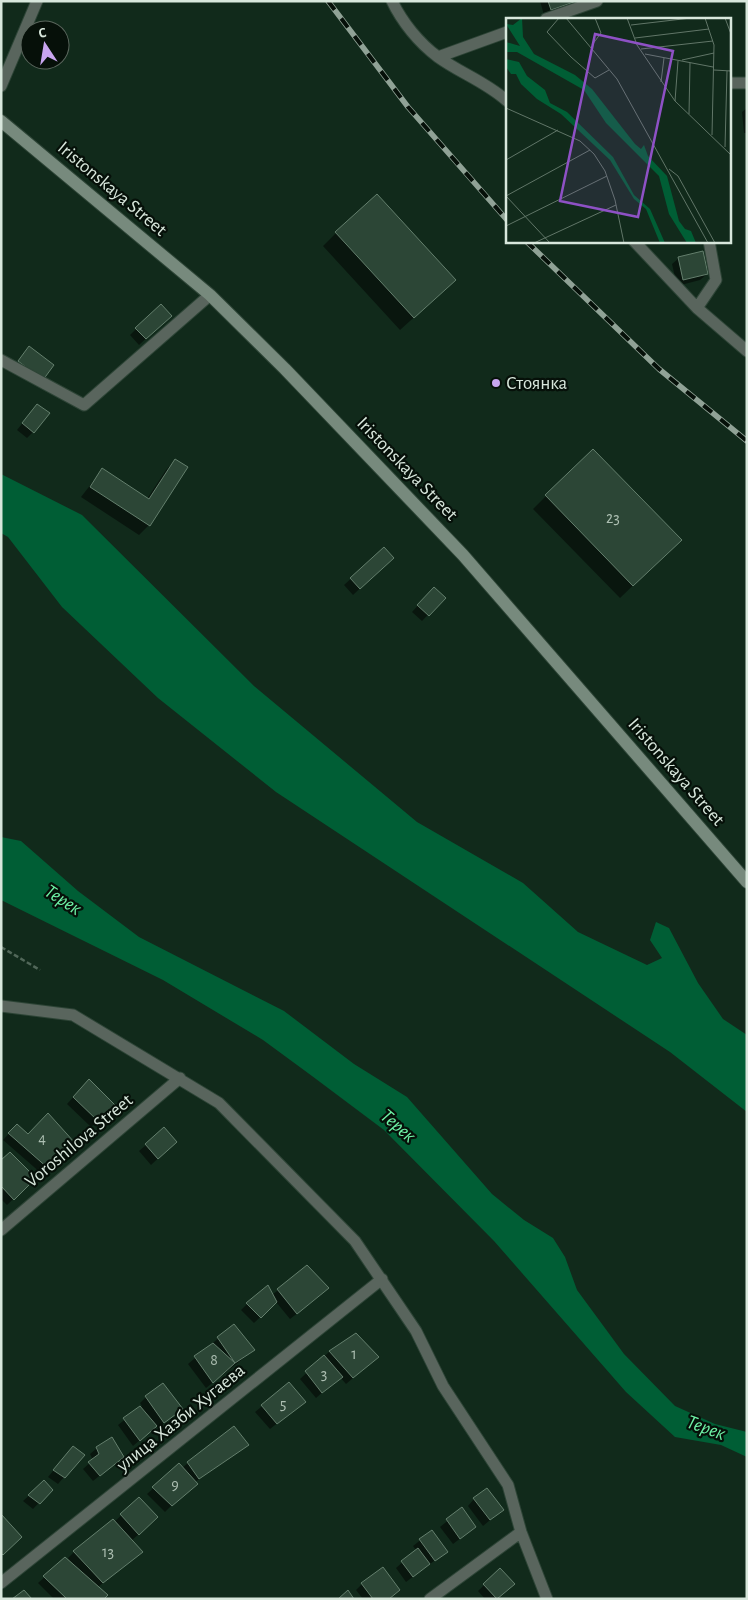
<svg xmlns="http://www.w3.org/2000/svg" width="748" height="1600" viewBox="0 0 748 1600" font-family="'Alegreya Sans',sans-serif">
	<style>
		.water { fill: #005e35 }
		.shadow { fill: #0007 }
		.building { fill: #2c4636; stroke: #647f6d }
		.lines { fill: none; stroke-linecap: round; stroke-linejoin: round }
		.minor-casing { stroke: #2d4436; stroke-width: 13 }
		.secondary-casing { stroke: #2d4436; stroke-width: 14 }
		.path { stroke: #516759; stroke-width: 2.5; stroke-dasharray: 5 2.5; stroke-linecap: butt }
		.minor { stroke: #59655d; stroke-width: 11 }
		.secondary { stroke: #778a7d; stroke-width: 12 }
		.rail-casing { stroke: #90a296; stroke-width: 5.5 }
		.rail { stroke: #061009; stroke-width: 4; stroke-dasharray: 11; stroke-linecap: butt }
		.poi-dot { fill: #c8a5ef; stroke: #061009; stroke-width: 2 }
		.labels { text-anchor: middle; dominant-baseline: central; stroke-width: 4.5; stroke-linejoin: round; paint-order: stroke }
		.number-label { font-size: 16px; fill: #adbfb2 }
		.street-label { font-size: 19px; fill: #d8e7dc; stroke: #061009 }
		.poi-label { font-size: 19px; fill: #d8e7dc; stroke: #061009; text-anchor: start }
		.water-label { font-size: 20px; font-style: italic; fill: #6ef2a6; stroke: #061009 }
		.inset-road { fill: none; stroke: #617668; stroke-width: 1 }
		.view { fill: #8e51c5; fill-opacity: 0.15; stroke: #8e51c5; stroke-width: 2.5 }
		.inset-edge { fill: none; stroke: #d8e7dc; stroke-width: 2.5 }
	</style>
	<rect width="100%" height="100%" fill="#112a1b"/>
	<path class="water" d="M 1,474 L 82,515 L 254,686 L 417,822 L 523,883 L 578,932 L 647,965 L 662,958 L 650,940 L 656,922 L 669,928 L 698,983 L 723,1019 L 747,1035 L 747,1112 L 670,1052 L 276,792 L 158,698 L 62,607 L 8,537 L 1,533 Z
		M 1,837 L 21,841 L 78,891 L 139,937 L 284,1011 L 354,1064 L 407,1097 L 492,1194 L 524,1220 L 553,1238 L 565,1257 L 577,1290 L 624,1354 L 675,1406 L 715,1424 L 747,1432 L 747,1457 L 721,1445 L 675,1437 L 626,1392 L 494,1241 L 384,1130 L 312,1076 L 263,1040 L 163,980 L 1,900 Z"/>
	<path class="shadow" d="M 540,1 L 573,1 L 573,2 L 566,8 L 544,15 Z
		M 747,108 L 747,133 L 744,133 L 742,112 Z
		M 336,233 L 441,293 L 400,330 L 323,246 Z
		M 679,258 L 707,274 L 700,280 L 677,286 L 672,264 Z
		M 164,322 L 139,345 L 130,335 L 136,329 Z
		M 37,405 L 33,432 L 27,438 L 17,430 Z
		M 175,460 L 149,525 L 139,535 L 81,497 L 102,470 L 147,499 L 166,470 Z
		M 546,496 L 667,553 L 620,598 L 533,509 Z
		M 383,549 L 392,558 L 353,595 L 344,585 Z
		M 434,588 L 444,598 L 422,621 L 412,612 Z
		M 89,1080 L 108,1112 L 91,1127 L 67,1104 Z
		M 17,1125 L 28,1135 L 73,1143 L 42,1174 L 3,1140 Z
		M 146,1145 L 169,1148 L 151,1165 L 139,1151 Z
		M 1,1162 L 35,1178 L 7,1205 L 1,1199 Z
		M 307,1267 L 321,1295 L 290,1319 L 276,1302 L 254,1323 L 241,1310 L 247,1304 L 272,1295 Z
		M 234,1325 L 254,1350 L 206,1388 L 188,1364 Z
		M 356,1334 L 371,1363 L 346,1384 L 340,1377 L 316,1398 L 300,1379 L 329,1352 Z
		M 289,1384 L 304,1402 L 270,1429 L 255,1412 Z
		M 146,1397 L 182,1408 L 158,1428 L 156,1426 L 133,1446 L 118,1425 L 142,1406 L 140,1403 Z
		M 248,1445 L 195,1482 L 165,1512 L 147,1494 L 179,1465 L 182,1468 L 188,1463 Z
		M 97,1448 L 123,1457 L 93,1481 L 83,1469 L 93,1460 L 90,1454 Z
		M 67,1454 L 64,1477 L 58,1484 L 48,1477 Z
		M 44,1482 L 51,1490 L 33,1509 L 23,1501 Z
		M 139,1499 L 150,1524 L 131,1541 L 141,1552 L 98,1587 L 103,1599 L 54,1599 L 38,1583 L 65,1559 L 71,1564 L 68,1558 L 74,1552 L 114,1522 Z
		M 474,1499 L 502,1510 L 483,1526 L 468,1506 Z
		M 462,1509 L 475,1527 L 453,1544 L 440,1527 Z
		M 432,1531 L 446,1552 L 406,1582 L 396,1568 L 416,1550 L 413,1546 Z
		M 500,1570 L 513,1584 L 498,1599 L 485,1599 L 478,1591 Z
		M 362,1584 L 389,1599 L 363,1599 L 356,1590 Z"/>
	<path class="building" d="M 548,1 L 574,1 L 574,2 L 551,10 Z
		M 377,194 L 456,280 L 414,318 L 335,232 Z
		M 703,251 L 708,274 L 683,280 L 678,257 Z
		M 161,304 L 172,316 L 146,339 L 135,328 Z
		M 29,346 L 54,365 L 43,380 L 18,361 Z
		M 37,404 L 50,413 L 34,433 L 22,423 Z
		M 593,449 L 682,540 L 633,586 L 545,495 Z
		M 175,459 L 188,467 L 150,526 L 90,487 L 102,468 L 149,499 Z
		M 384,547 L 394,558 L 360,589 L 350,578 Z
		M 434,587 L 446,598 L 429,616 L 417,605 Z
		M 89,1079 L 116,1106 L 98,1121 L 73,1097 Z
		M 48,1113 L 75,1143 L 49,1169 L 8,1133 L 17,1124 L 28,1134 Z
		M 164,1127 L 177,1142 L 158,1159 L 145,1144 Z
		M 10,1152 L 36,1178 L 14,1200 L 1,1186 L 1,1160 Z
		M 307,1265 L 329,1288 L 297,1314 L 277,1289 Z
		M 268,1285 L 277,1302 L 261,1318 L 246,1303 Z
		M 234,1324 L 255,1350 L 235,1363 L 217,1337 Z
		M 356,1333 L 379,1357 L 353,1378 L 329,1351 Z
		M 213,1343 L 235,1363 L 213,1383 L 194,1356 Z
		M 324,1355 L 343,1377 L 322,1393 L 305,1371 Z
		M 289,1382 L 306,1402 L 277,1424 L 261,1405 Z
		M 163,1383 L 183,1409 L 164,1423 L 145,1396 Z
		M 140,1406 L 157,1426 L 140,1441 L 123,1418 Z
		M 234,1426 L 249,1445 L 199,1479 L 187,1462 Z
		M 112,1437 L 124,1457 L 100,1476 L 88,1462 L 99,1454 L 96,1447 Z
		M 73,1446 L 85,1455 L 65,1478 L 53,1470 Z
		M 179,1463 L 198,1484 L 172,1506 L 152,1487 Z
		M 44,1480 L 53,1490 L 40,1504 L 28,1495 Z
		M 487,1488 L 504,1510 L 490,1520 L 473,1498 Z
		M 139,1497 L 158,1517 L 139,1535 L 120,1514 Z
		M 462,1507 L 476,1527 L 460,1539 L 446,1519 Z
		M 1,1514 L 22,1537 L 3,1555 L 1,1553 Z
		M 113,1519 L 143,1552 L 103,1583 L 73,1551 Z
		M 432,1530 L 448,1552 L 435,1561 L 419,1539 Z
		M 418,1548 L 430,1564 L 413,1577 L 401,1561 Z
		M 65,1557 L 108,1595 L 104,1599 L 67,1599 L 43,1576 Z
		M 383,1567 L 400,1590 L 389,1599 L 373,1599 L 361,1583 Z
		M 500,1568 L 515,1584 L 497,1599 L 483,1584 Z
		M 24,1590 L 32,1599 L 12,1599 Z
		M 348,1590 L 354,1599 L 338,1599 Z"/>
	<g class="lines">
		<defs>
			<path id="minor" d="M 392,1 C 402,22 419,43 438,57 C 460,73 486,82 507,101
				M 546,19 L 597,1
				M 438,57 L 507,32
				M 729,83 L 747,83
				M 1,86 L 37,1
				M 634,241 L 697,308 L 747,351
				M 697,308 L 716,280 L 709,241
				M 1,360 L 84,405 L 210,295
				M 1,1006 L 73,1015 L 219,1103 L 355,1241 L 416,1331 L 443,1386 L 508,1485 L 521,1532 L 547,1599
				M 1,1230 L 180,1078
				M 1,1583 L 382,1279
				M 430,1599 L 521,1532"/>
			<path id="secondary" d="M 1,121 L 210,295 L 285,369 L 463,555 L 747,882"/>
		</defs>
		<use href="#minor" class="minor-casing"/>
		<use href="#secondary" class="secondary-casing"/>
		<path class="path" d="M 1,947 L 40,970"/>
		<use href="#minor" class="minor"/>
		<use href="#secondary" class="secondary"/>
		<defs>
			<path id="rail" d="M 328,1 L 408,107 L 507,220
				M 526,241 L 659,369 L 747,441"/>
		</defs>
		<use href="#rail" class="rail-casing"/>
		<use href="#rail" class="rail"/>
	</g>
	<circle class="poi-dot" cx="496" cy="383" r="5"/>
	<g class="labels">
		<g class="number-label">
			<text x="613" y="518">23</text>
			<text x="42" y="1138">4</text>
			<text x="354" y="1354">1</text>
			<text x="214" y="1360">8</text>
			<text x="324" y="1374">3</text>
			<text x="283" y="1404">5</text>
			<text x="175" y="1485">9</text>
			<text x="108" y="1552">13</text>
		</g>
		<g class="street-label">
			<text transform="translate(112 189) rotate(40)">Iristonskaya Street</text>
			<text transform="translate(407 469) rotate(46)">Iristonskaya Street</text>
			<text transform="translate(676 772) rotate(49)">Iristonskaya Street</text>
			<text transform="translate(79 1141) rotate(-40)">Voroshilova Street</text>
			<text transform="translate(181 1418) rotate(-39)">улица Хазби Хугаева</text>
		</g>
		<g class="poi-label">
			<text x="506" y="383">Стоянка</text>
		</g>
		<g class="water-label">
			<text transform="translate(63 900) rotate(33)">Терек</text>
			<text transform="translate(398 1126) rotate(41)">Терек</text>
			<text transform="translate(706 1428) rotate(20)">Терек</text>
		</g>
	</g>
	<g transform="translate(506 18)">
		<rect width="225" height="225" fill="#112a1b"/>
		<path d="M 16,0 L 17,19 L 28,36 L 69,57 L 86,71 L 129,126 L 135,131 L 138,127 L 142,138 L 161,158 L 173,203 L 179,211 L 185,213 L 190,225 L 181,225 L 163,196 L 153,158 L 100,105 L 78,72 L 11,34 L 0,34 L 0,24 L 14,28 L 0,6 L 7,7 ZM 0,41 L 13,44 L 21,58 L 39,72 L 44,85 L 61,94 L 107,139 L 128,177 L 144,191 L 159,225 L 154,225 L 140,191 L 128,181 L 104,142 L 55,96 L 31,81 L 15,66 L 10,56 L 5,56 L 0,49 Z" fill="#005e35"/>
		<path class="inset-road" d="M 53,0 L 41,14 L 65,39 L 89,60 L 103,52M 60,0 L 111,61 L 202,225M 121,0 L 131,27 L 169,83 L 225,137M 199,0 L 208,27 L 206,117M 219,0 L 225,16M 125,7 L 185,0M 129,20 L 203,11M 86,27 L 95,15 L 89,0M 135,31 L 207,23M 139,36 L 207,49M 176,42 L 208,35M 208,52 L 225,53M 155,64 L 158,40M 169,83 L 172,43M 0,90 L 74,123 L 88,136 L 99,153 L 109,182 L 118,225M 183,96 L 184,45M 219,129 L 221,53M 0,142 L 52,112M 163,151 L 172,158 L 209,225M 0,178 L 84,132M 0,178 L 44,225M 0,208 L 101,158M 28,225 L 110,187"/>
		<path class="view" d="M 89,16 L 167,33 L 132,199 L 54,183 Z"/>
		<rect width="225" height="225" class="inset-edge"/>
	</g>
	<rect width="748" height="1600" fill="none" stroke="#d8e7dc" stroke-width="5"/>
	<g transform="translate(45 45) rotate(348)"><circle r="24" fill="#061009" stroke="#5a665d"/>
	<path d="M0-4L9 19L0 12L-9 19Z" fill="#c8a5ef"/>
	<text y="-8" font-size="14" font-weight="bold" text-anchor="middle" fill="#d8e7dc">С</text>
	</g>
</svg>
